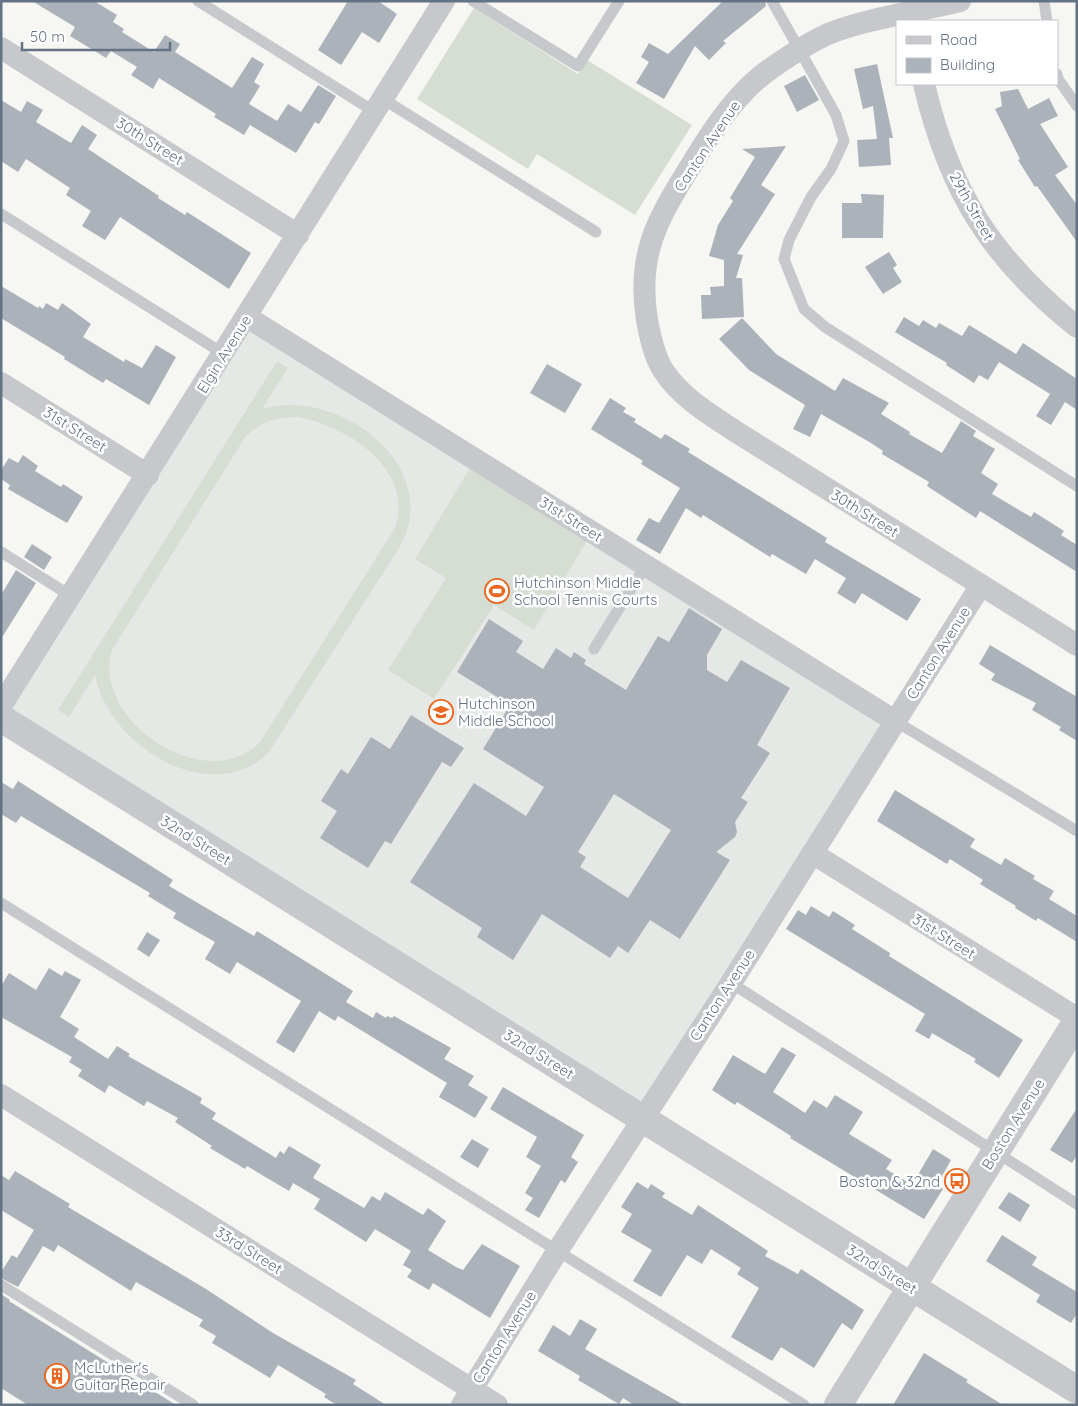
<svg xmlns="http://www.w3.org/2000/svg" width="1078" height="1406" viewBox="0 0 1078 1406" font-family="Quicksand,sans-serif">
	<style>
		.built { fill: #e6e8e6 }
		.grass { fill: #d6ded3; fill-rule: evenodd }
		.building { fill: #abb2b9; fill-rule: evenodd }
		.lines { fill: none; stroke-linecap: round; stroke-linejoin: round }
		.service { stroke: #c6c8cc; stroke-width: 11 }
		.minor { stroke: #c6c8cc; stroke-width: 22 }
		.tertiary { stroke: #c6c8cc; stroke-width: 28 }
		.labels { text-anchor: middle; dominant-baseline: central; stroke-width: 5; stroke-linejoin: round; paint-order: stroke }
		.street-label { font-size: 15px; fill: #647285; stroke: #fff }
		.poi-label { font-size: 15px; fill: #647285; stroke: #fff; text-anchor: start }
	</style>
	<rect width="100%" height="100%" fill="#f6f6f2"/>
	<path class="built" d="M 247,317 L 895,721 L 641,1118 L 1,718 Z"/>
	<path class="grass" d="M 474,8 L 578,74 L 587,60 L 692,125 L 635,215 L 537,154 L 528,169 L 417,99 Z
		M 277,361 L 288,368 L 262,409 C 338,386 446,466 399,548 L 269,752 C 210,810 108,745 95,675 L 69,717 L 58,710 ZM 298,417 C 347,426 415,469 395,528 L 260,742 C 207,797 91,722 112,650 L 244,439 C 258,422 277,417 298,417 Z
		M 475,460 L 592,532 L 534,630 L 494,605 L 434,699 L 388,670 L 446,578 L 415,559 Z"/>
	<path class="building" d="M 32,1 L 94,1 L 117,15 L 113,22 L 124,29 L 122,32 L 154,52 L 165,35 L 180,44 L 175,52 L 232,88 L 252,57 L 264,64 L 254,82 L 260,86 L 249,104 L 277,121 L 288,104 L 301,112 L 318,85 L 336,96 L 319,124 L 315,122 L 296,153 L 250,125 L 244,135 L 214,117 L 216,114 L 159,78 L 153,89 L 131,75 L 137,67 L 111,51 L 106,58 L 70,36 L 75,27 Z
		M 348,1 L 378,1 L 397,14 L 379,43 L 362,32 L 341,65 L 318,50 Z
		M 723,1 L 765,1 L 766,6 L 723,41 L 726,43 L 709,60 L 695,46 L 664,99 L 636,83 L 649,62 L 641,57 L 649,43 L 668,54 Z
		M 877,64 L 893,138 L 889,138 L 891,165 L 859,167 L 857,140 L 877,139 L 873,106 L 863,109 L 854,69 Z
		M 805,75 L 819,100 L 797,112 L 784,86 Z
		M 1018,89 L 1028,109 L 1049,98 L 1058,116 L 1040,124 L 1068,167 L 1055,175 L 1077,205 L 1077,242 L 1037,186 L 1035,187 L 1018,160 L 1020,159 L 995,109 L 1002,106 L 1000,92 Z
		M 1,100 L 21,112 L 27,101 L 43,110 L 36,122 L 71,143 L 82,125 L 97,135 L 88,149 L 159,196 L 158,198 L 185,215 L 187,212 L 251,253 L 229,289 L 120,217 L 105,240 L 82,226 L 91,211 L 66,195 L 70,188 L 26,159 L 18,172 L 1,161 Z
		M 786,146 L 761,185 L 775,194 L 737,254 L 743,255 L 736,278 L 742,278 L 744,317 L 702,319 L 701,295 L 711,295 L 710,287 L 724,286 L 724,260 L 709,256 L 718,225 L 733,201 L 730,198 L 755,157 L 742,149 Z
		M 861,194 L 884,195 L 883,238 L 842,238 L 842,203 L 862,203 Z
		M 889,252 L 897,265 L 893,268 L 902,282 L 883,294 L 865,267 Z
		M 1,286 L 38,308 L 39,306 L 43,309 L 46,303 L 58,310 L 62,303 L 91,324 L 83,337 L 124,362 L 125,359 L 142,368 L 156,345 L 176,357 L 149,405 L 106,379 L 103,383 L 64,359 L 65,357 L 1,318 Z
		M 904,317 L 919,326 L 923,320 L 936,328 L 939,323 L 962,336 L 969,325 L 1016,354 L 1023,343 L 1077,379 L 1077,410 L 1065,402 L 1051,425 L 1036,416 L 1050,394 L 999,362 L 988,380 L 979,375 L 974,383 L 946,365 L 947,363 L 895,332 Z
		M 742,318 L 776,354 L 835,391 L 843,378 L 889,403 L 881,414 L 910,432 L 909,434 L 942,453 L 961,421 L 976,431 L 973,436 L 995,449 L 981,473 L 998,484 L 992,494 L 1031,517 L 1034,512 L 1064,531 L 1061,535 L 1077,545 L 1077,572 L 980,511 L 976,518 L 927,486 L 929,482 L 882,454 L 883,451 L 871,443 L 821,414 L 810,437 L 793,429 L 805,405 L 749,370 L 719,339 Z
		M 547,364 L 582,384 L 565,413 L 530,393 Z
		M 610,398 L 626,408 L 623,412 L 636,419 L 634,422 L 661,439 L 665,434 L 690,449 L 688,452 L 827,538 L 825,542 L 921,599 L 907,621 L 862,593 L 855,604 L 837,593 L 846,578 L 815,559 L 806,574 L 772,554 L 770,557 L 703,515 L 701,518 L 686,508 L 660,554 L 636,540 L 649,518 L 659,523 L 680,488 L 641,464 L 643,461 L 591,429 Z
		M 23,455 L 38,466 L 35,471 L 61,487 L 63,484 L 83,497 L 67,523 L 8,489 L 10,485 L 1,479 L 1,470 L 9,458 L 18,463 Z
		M 32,544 L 52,557 L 44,570 L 24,557 Z
		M 16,570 L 36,583 L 1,639 L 1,595 Z
		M 689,608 L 722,629 L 707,655 L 707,670 L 727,682 L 741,660 L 790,688 L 757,745 L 770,753 L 741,798 L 748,802 L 735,822 L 737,832 L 735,837 L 716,852 L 730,860 L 680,939 L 650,920 L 628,953 L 618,946 L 610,958 L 542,914 L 513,960 L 477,937 L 482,928 L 410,882 L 474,783 L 526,816 L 544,787 L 483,749 L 510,705 L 457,672 L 489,619 L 523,641 L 516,652 L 543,669 L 556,648 L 571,658 L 574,652 L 586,660 L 584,664 L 626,690 L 658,636 L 669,642 ZM 614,794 L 671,830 L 628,898 L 580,867 L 586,857 L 578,852 Z
		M 990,645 L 1077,697 L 1077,741 L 1059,730 L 1061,727 L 1032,710 L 1036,703 L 991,680 L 995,674 L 979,664 Z
		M 411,715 L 464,748 L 451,767 L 442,762 L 391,844 L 385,841 L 368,868 L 320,838 L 337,811 L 321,801 L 341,769 L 348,774 L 371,737 L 390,749 Z
		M 18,781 L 173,880 L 169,886 L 254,936 L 257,931 L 353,991 L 346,1002 L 373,1018 L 376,1012 L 386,1018 L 387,1016 L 392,1018 L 394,1016 L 451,1048 L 444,1059 L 474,1076 L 468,1085 L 488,1097 L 475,1118 L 439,1097 L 447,1083 L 338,1016 L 335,1021 L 319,1011 L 294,1053 L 276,1042 L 301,1001 L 237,962 L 230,974 L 205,959 L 215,942 L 173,918 L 176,913 L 148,896 L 150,893 L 21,816 L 16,823 L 1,814 L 1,782 L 13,789 Z
		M 895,790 L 975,839 L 970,847 L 1001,865 L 1005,858 L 1035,876 L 1033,879 L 1054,891 L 1049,899 L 1077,916 L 1077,942 L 1038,918 L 1036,921 L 1015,908 L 1016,906 L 980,884 L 983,880 L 950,859 L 947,864 L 877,821 Z
		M 811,906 L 829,917 L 833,911 L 855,925 L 852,929 L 890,953 L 889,956 L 1023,1040 L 999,1078 L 974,1062 L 976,1059 L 932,1033 L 929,1039 L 915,1031 L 925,1014 L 786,929 L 798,910 L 806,915 Z
		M 147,932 L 160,940 L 149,957 L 137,949 Z
		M 49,968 L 62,976 L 65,971 L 81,980 L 60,1017 L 79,1029 L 74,1037 L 108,1059 L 117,1046 L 130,1054 L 128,1056 L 202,1098 L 200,1103 L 216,1113 L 212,1119 L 276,1158 L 280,1151 L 284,1154 L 289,1146 L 321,1165 L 313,1178 L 364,1208 L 372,1196 L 380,1201 L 385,1192 L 423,1215 L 428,1208 L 446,1221 L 428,1250 L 456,1267 L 463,1270 L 482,1244 L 520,1266 L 490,1318 L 433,1283 L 429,1290 L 407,1277 L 412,1270 L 403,1265 L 411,1251 L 375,1229 L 366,1242 L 314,1209 L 320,1199 L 293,1183 L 289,1191 L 247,1166 L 245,1169 L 210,1148 L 212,1146 L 175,1122 L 178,1118 L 147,1101 L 144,1106 L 109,1085 L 105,1093 L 78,1076 L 82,1070 L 69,1062 L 72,1057 L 1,1017 L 1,986 L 9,973 L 36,990 Z
		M 782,1047 L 796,1055 L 773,1092 L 805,1113 L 814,1100 L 827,1108 L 835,1095 L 863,1112 L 849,1134 L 892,1160 L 886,1169 L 912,1185 L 933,1149 L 951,1160 L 937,1185 L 943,1189 L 924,1219 L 790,1138 L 791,1136 L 737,1102 L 735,1105 L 712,1090 L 733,1055 L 765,1074 Z
		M 503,1087 L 584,1135 L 571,1157 L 578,1162 L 565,1183 L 561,1180 L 539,1218 L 525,1210 L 533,1198 L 525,1193 L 541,1166 L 526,1157 L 537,1137 L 490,1109 Z
		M 1077,1108 L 1077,1155 L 1072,1163 L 1050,1150 Z
		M 472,1139 L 489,1149 L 478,1168 L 460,1157 Z
		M 15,1171 L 70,1204 L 68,1207 L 206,1289 L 273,1333 L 356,1380 L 353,1384 L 386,1405 L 337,1405 L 324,1397 L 326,1394 L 278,1365 L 270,1378 L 212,1343 L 216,1336 L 199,1326 L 203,1320 L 136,1282 L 131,1291 L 58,1245 L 54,1252 L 43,1246 L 18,1287 L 1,1278 L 1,1272 L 12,1255 L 17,1258 L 34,1230 L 1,1210 L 1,1175 L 9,1180 Z
		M 637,1182 L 648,1189 L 651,1184 L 665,1193 L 662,1197 L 692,1215 L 698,1205 L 768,1251 L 765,1256 L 798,1274 L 801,1269 L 864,1310 L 852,1330 L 842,1323 L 814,1368 L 781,1347 L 772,1361 L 731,1337 L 759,1288 L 737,1274 L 741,1268 L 711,1249 L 702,1264 L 687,1255 L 661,1297 L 633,1281 L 652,1250 L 621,1232 L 632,1214 L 621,1207 Z
		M 1009,1192 L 1030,1205 L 1020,1222 L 998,1208 Z
		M 1002,1235 L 1037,1257 L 1032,1265 L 1077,1292 L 1077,1313 L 1071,1323 L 1036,1302 L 1040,1295 L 986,1261 Z
		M 1,1294 L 10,1300 L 9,1301 L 176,1405 L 28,1405 L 1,1388 Z
		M 580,1319 L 597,1329 L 585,1349 L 684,1405 L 634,1405 L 623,1398 L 619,1404 L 578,1380 L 580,1376 L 538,1351 L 553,1325 L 570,1336 Z
		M 924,1353 L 968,1380 L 966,1382 L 1003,1405 L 893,1405 Z"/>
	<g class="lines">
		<path class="service" d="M 198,1 L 375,112
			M 473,1 L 578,66 L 619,1
			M 772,1 L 836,115 L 844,141 L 831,169 L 811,197 L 789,240 L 784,259 L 804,309 L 825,327 L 1077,486
			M 1044,1 L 1047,21
			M 1057,74 L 1058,79 L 1077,106
			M 383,99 L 596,232
			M 1,214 L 224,354
			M 1,552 L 71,596
			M 594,649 L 646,565
			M 895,721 L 1077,831
			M 1,903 L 804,1405
			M 731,983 L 1077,1204
			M 1,1285 L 193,1405"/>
		<path class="minor" d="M 960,1 C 920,11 864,19 828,34 C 810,42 792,54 776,65 C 740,88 715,126 693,162 C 659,217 636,252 647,320 C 650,336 654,356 663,370 C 681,398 711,415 738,433 L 1077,645
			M 1,48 L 298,235
			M 924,84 C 949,191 991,258 1077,327
			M 247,317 L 895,721
			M 1,383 L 148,475
			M 1,706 L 444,1
			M 812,853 L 1077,1018
			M 1,1095 L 497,1405
			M 462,1405 L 558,1250 L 731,983 L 981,585"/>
		<path class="tertiary" d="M 1,718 L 1077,1390
			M 838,1405 L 1077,1021"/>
	</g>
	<defs>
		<symbol id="stadium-ring" viewBox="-11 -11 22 22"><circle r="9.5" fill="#fff" stroke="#e96720" stroke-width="1.5"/><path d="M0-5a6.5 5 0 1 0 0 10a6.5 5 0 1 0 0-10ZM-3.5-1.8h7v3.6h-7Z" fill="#e96720"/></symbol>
		<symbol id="school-ring" viewBox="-11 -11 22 22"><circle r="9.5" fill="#fff" stroke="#e96720" stroke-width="1.5"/><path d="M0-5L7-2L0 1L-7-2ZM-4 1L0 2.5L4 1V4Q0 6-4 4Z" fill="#e96720"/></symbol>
		<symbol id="bus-ring" viewBox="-11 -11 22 22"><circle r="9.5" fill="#fff" stroke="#e96720" stroke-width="1.5"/><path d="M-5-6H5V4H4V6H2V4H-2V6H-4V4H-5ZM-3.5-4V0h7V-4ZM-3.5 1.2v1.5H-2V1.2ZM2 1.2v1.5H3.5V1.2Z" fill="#e96720"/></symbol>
		<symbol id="building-ring" viewBox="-11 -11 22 22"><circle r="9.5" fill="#fff" stroke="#e96720" stroke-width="1.5"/><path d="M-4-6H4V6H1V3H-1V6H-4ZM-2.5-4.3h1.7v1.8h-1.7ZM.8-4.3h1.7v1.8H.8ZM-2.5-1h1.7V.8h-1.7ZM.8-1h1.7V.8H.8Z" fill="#e96720"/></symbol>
	</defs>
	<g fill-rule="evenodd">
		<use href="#stadium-ring" x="483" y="577" width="28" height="28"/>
		<use href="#school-ring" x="427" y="698" width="28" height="28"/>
		<use href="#bus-ring" x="943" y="1167" width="28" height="28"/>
		<use href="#building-ring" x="43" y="1362" width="28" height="28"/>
	</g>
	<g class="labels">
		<g class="street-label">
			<text transform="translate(150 141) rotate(32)">30th Street</text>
			<text transform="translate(707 146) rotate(-56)">Canton Avenue</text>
			<text transform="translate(972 206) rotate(61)">29th Street</text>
			<text transform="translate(224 354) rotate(-58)">Elgin Avenue</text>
			<text transform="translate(75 429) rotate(32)">31st Street</text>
			<text transform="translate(865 513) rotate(32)">30th Street</text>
			<text transform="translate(571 519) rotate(32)">31st Street</text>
			<text transform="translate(938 653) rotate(-58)">Canton Avenue</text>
			<text transform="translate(196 840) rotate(32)">32nd Street</text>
			<text transform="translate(944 936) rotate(32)">31st Street</text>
			<text transform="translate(722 995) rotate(-57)">Canton Avenue</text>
			<text transform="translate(539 1054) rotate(32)">32nd Street</text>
			<text transform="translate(1013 1124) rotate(-58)">Boston Avenue</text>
			<text transform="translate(249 1250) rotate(32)">33rd Street</text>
			<text transform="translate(882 1269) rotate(32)">32nd Street</text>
			<text transform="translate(504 1337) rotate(-58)">Canton Avenue</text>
		</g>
		<g class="poi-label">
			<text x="514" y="582">Hutchinson Middle<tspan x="514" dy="17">School Tennis Courts</tspan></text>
			<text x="458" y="703">Hutchinson<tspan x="458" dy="17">Middle School</tspan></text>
			<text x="940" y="1181" text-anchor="end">Boston &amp; 32nd</text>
			<text x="74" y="1367">McLuther's<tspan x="74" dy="17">Guitar Repair</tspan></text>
		</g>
	</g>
	<rect width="1078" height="1406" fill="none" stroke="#647285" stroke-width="5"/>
	<rect x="896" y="20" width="162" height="65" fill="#ffffff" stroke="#c1c7ce"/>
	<rect x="906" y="36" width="25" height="8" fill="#c6c8cc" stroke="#c1c7ce"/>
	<text x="940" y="45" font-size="15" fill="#647285">Road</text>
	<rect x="906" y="58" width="25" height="15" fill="#abb2b9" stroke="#c1c7ce"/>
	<text x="940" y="70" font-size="15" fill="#647285">Building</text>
	<path d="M22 42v8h148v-8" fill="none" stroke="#647285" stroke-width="2.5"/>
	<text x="30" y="42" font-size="15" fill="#647285" stroke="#ffffff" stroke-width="4" paint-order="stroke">50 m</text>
</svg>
